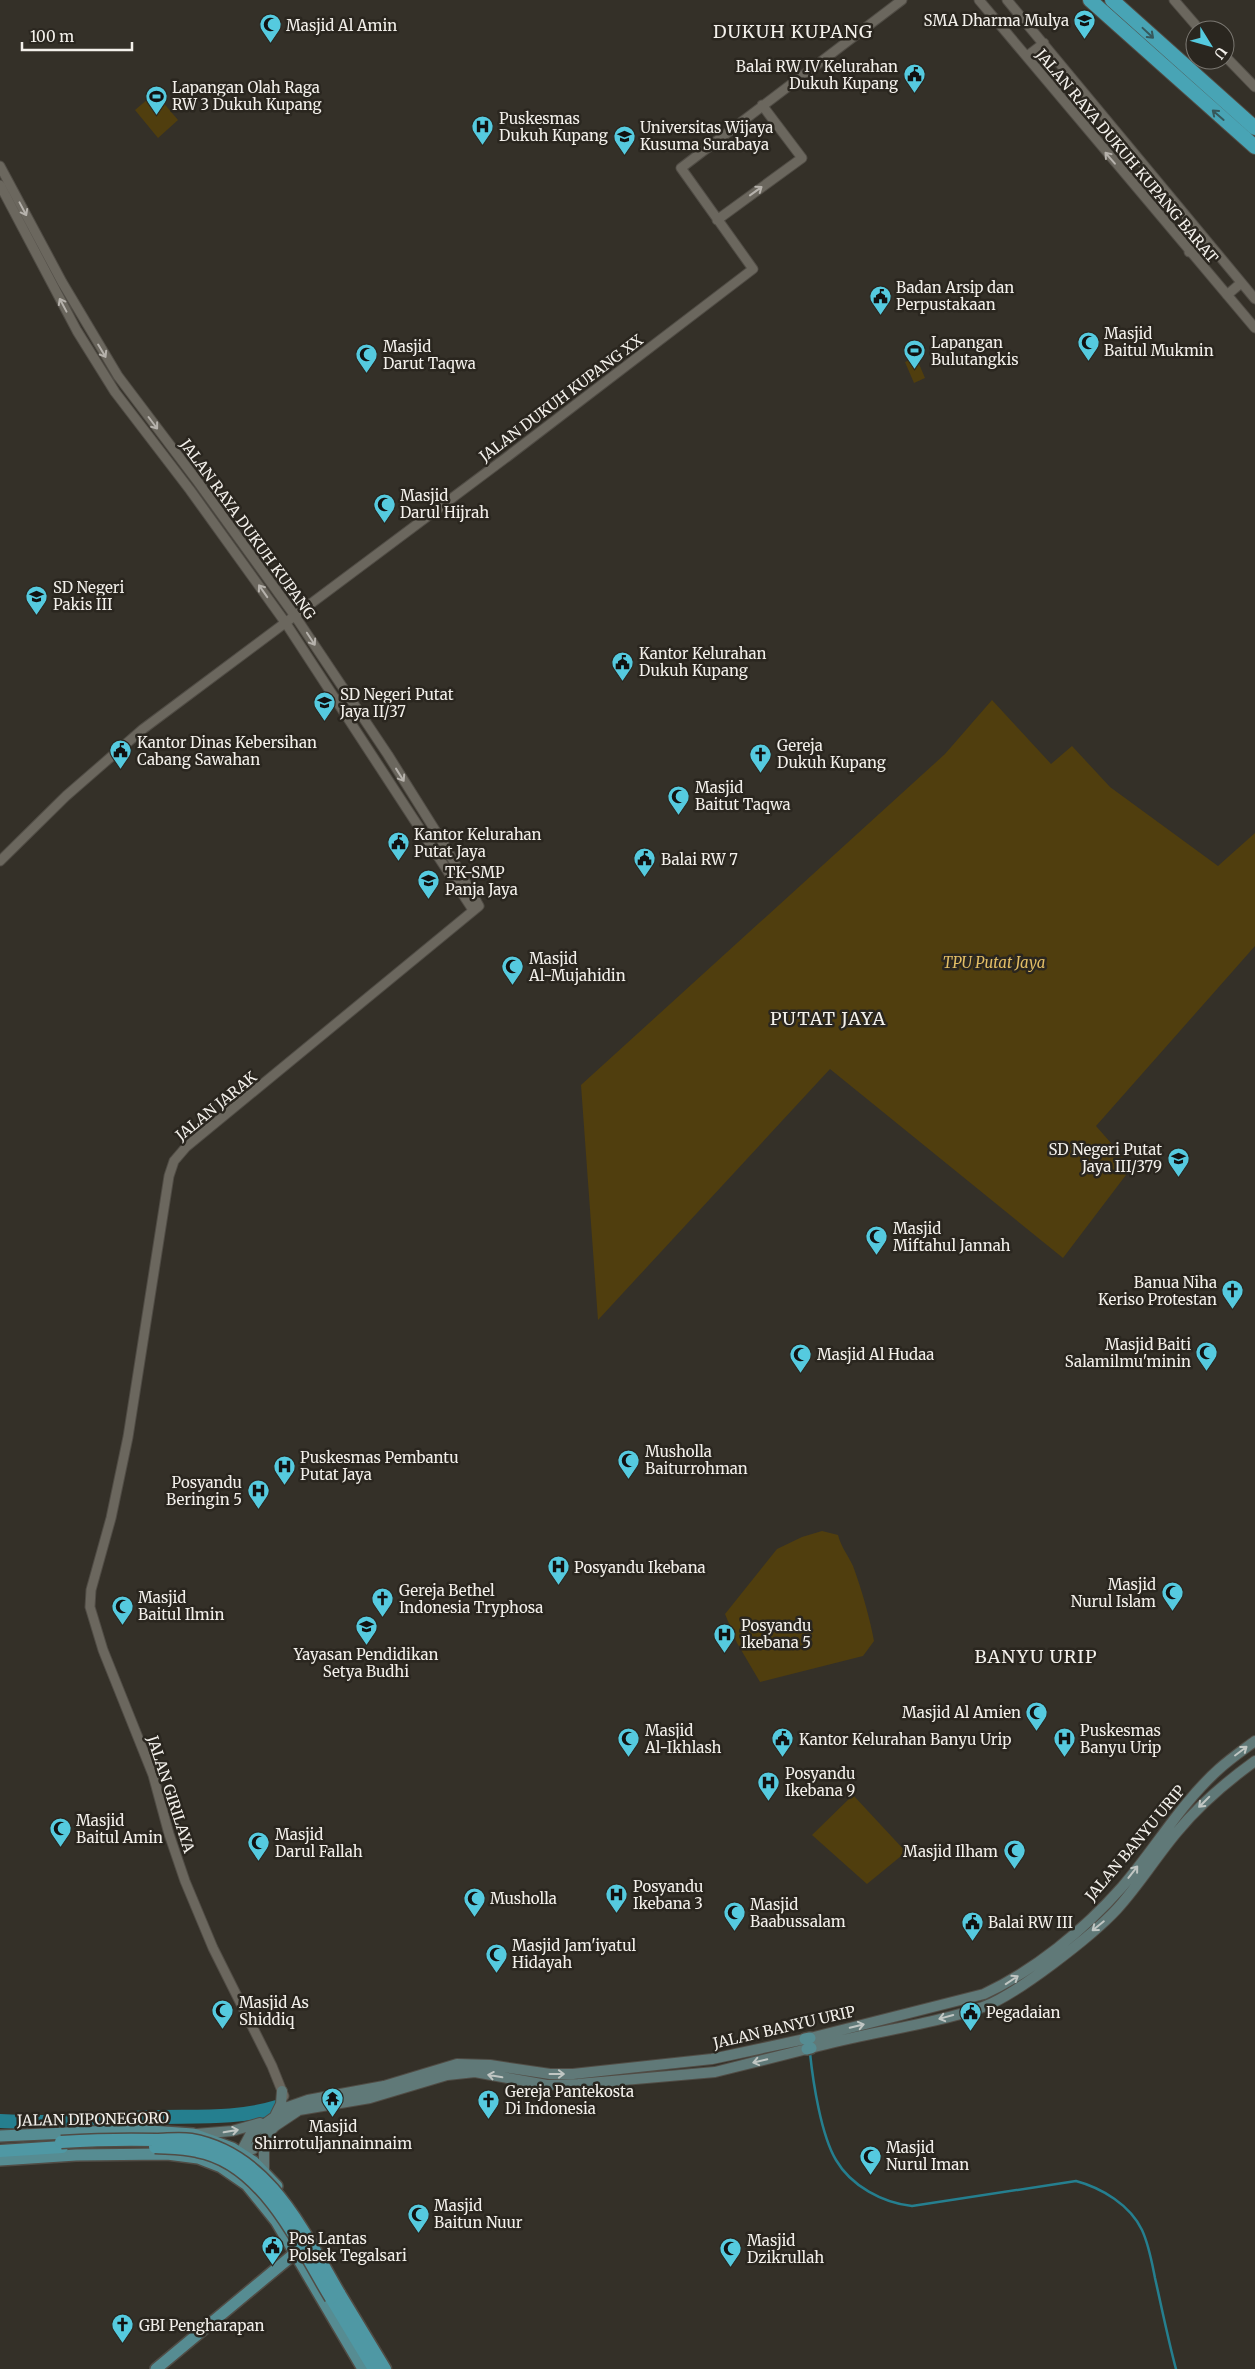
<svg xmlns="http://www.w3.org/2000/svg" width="1255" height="2369" viewBox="0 0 1255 2369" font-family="Merriweather,serif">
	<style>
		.green { fill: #503e0e }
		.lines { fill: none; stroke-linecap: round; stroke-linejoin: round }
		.stream { stroke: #257f8f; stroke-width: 2.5 }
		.river { stroke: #257f8f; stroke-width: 14 }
		.tertiary-casing { stroke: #504c45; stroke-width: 11 }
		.secondary-casing { stroke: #504c45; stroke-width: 12 }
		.primary-casing { stroke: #504c45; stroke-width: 14 }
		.trunk-casing { stroke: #504c45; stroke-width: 15 }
		.motorway-casing { stroke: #504c45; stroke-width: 16 }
		.tertiary { stroke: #6b675e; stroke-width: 9 }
		.secondary { stroke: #607978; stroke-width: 10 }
		.primary { stroke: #568c92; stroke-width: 11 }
		.trunk { stroke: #4f98a4; stroke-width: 12 }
		.motorway { stroke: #48a4b5; stroke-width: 14 }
		.trunk-bridge-casing { stroke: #504c45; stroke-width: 15; stroke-linecap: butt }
		.trunk-bridge { stroke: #4f98a4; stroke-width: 12 }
		.oneway { stroke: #36585b }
		.oneway2 { stroke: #b6b2ac }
		.oneway3 { stroke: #c0c6c3 }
		.labels { text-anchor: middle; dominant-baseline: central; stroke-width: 5; stroke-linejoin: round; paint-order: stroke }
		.poi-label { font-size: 15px; fill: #f3f0eb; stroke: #2a261f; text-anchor: start }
		.street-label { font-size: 15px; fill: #f3f0eb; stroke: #2a261f }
		.park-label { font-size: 15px; font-style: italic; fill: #e2bd65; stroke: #2a261f }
		.quarter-label { font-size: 18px; letter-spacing: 1px; fill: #f3f0eb; stroke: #2a261f }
	</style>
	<rect width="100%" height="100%" fill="#343028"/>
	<path class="green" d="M 155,93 L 178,120 L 158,138 L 135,110 Z
		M 916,357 L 925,378 L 914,383 L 905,362 Z
		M 992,700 L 1051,764 L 1072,746 L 1110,787 L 1218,866 L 1255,833 L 1255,946 L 1096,1126 L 1132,1167 L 1063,1258 L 830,1069 L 598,1320 L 581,1085 L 945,754 Z
		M 822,1531 L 838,1535 C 841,1547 848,1555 853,1566 C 862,1591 869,1615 874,1641 L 863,1656 L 760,1682 L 737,1643 L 725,1614 L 777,1549 L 802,1537 Z
		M 853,1795 L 906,1852 L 867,1884 L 812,1835 Z"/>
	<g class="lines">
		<path class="stream" d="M 810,2053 C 813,2082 821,2135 836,2160 C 851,2186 883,2203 912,2206 L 1076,2181 C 1102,2188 1130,2205 1142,2230 C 1149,2245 1152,2263 1155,2278 C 1162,2309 1168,2339 1176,2369"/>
		<path class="river" d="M 0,2121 C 52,2124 104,2119 156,2117 C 196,2116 239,2119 277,2107"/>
		<defs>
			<path id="tertiary" d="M 979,0 L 1255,328
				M 1007,0 L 1255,299
				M 1174,0 L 1200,30
				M 1027,56 L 1044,43
				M 1225,56 L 1255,87
				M 0,166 L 62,282 L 118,376 L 198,482 L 295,616 L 388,755 L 445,846 L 479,906 L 186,1147 L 174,1161 L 169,1176 L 128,1437 L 111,1518 L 91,1590 L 90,1607 L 103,1650 L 153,1775 L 169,1834 L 185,1881 L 213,1948 L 272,2066 L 284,2096
				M 0,185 L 77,331 L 115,392 L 190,490 L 285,622 L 473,910
				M 717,220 L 802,158 L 762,105
				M 1189,252 L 1205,239
				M 1227,295 L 1241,283
				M 0,861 L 66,796 L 143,729 L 507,457 L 753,269 L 681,168 L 902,0"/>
			<path id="secondary" d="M 810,2038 L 984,1994 C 1035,1970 1084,1930 1122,1887 C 1155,1849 1181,1803 1219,1769 C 1230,1759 1243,1750 1255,1741
				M 811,2048 C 867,2032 927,2026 983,2007 C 1016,1995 1092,1936 1117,1909 C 1139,1885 1156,1857 1177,1832 C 1200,1804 1226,1782 1255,1761
				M 276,2114 L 281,2104 L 282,2091
				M 196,2134 L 232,2131 L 260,2123
				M 239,2155 L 253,2149 L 275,2126 L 299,2110 L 370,2098 L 447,2075 L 475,2072 L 547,2085 L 578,2084 L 715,2072 L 807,2049
				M 241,2161 L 243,2148 L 250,2135 L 288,2107 L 308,2100 L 384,2086 L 457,2064 L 490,2065 L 550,2074 L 573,2074 L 712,2059 L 805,2039
				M 264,2171 L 264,2151 L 270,2136"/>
			<path id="primary" d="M 805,2039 L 810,2038
				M 807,2049 L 811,2048
				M 0,2136 L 135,2130 L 193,2134 L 232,2148 L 254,2162 L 277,2186
				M 0,2160 L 76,2155 L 167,2154 L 198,2158 L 221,2167 L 247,2185 L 276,2221 L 363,2369
				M 156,2369 L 300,2249"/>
			<path id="trunk" d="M 0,2151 L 62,2147
				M 339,2293 L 385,2369
				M 331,2298 L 374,2369"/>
			<path id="motorway" d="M 1090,0 L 1255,147
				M 1112,0 L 1255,128"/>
		</defs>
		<use href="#tertiary" class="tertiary-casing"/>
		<use href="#secondary" class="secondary-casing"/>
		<use href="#primary" class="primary-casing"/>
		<use href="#trunk" class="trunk-casing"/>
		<use href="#motorway" class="motorway-casing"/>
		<use href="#tertiary" class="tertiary"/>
		<use href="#secondary" class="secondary"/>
		<use href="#primary" class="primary"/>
		<use href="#trunk" class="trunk"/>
		<use href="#motorway" class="motorway"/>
		<defs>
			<path id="trunk-bridge" d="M 61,2142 C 93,2140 124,2139 156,2140 C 167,2140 180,2138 191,2140 C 269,2154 303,2231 339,2293
				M 155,2147 C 169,2148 183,2148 197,2151 C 264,2163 299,2246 331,2298"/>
		</defs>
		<use href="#trunk-bridge" class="trunk-bridge-casing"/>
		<use href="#trunk-bridge" class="trunk-bridge"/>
	</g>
	<defs><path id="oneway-shaft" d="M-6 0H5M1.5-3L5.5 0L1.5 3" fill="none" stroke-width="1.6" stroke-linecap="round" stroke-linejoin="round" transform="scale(1.25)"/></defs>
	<g class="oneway">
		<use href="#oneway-shaft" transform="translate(1148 33) rotate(43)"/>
		<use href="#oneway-shaft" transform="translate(1218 115) rotate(-139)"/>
	</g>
	<g class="oneway2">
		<use href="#oneway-shaft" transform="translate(1110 158) rotate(-131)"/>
		<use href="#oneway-shaft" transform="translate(756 191) rotate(-36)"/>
		<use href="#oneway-shaft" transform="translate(23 209) rotate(62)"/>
		<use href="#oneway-shaft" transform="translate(63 305) rotate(-118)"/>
		<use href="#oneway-shaft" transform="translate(102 351) rotate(59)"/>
		<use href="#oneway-shaft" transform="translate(153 423) rotate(53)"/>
		<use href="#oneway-shaft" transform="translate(263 591) rotate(-125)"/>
		<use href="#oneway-shaft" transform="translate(311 639) rotate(57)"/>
		<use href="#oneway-shaft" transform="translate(400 775) rotate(58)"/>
	</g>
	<g class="oneway3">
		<use href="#oneway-shaft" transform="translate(1241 1751) rotate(-37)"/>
		<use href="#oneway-shaft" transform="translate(1204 1802) rotate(135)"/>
		<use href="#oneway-shaft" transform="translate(1133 1872) rotate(-52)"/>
		<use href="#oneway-shaft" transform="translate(1098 1926) rotate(141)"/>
		<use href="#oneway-shaft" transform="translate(1012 1980) rotate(-34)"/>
		<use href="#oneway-shaft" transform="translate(946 2017) rotate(165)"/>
		<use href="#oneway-shaft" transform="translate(857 2026) rotate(-14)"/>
		<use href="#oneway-shaft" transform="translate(760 2061) rotate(166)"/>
		<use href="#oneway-shaft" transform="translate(557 2074)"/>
		<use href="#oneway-shaft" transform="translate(495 2076) rotate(-170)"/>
		<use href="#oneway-shaft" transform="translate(231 2131) rotate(-10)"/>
	</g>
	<defs>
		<symbol id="school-pin" viewBox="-11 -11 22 30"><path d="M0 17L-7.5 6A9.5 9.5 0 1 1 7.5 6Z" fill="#55cadf" stroke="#2a261f"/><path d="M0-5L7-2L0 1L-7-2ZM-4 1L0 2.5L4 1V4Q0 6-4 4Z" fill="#111"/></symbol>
		<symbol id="mosque-pin" viewBox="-11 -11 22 30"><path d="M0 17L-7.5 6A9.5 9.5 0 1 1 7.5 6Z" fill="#55cadf" stroke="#2a261f"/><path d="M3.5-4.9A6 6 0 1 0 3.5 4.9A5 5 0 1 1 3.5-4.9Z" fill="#111"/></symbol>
		<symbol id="civic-pin" viewBox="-11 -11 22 30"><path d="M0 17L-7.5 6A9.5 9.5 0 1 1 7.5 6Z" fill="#55cadf" stroke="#2a261f"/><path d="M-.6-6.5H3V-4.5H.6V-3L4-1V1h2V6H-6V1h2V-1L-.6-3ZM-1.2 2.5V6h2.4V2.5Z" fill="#111"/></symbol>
		<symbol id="stadium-pin" viewBox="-11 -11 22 30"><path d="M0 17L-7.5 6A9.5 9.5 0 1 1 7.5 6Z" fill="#55cadf" stroke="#2a261f"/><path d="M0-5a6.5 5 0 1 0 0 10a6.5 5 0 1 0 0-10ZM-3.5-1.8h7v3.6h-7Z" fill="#111"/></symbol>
		<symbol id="hospital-pin" viewBox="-11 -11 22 30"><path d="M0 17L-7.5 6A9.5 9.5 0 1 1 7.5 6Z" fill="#55cadf" stroke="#2a261f"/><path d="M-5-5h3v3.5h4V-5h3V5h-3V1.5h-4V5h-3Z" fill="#111"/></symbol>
		<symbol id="university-pin" viewBox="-11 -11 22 30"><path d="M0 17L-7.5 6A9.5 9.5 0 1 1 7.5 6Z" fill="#55cadf" stroke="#2a261f"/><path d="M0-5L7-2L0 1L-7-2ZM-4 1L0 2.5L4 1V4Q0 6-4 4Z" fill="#111"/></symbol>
		<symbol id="church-pin" viewBox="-11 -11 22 30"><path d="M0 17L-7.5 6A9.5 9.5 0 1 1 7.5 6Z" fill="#55cadf" stroke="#2a261f"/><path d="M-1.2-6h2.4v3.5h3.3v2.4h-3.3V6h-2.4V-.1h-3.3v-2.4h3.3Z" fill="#111"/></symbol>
		<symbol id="temple-pin" viewBox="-11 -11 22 30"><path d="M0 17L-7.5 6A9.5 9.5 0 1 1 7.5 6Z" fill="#55cadf" stroke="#2a261f"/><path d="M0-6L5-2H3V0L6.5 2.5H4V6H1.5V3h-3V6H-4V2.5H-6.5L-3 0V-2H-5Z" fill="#111"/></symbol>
	</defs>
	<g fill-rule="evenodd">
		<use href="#school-pin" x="1072" y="8" width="25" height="34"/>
		<use href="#mosque-pin" x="258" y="12" width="25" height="34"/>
		<use href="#civic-pin" x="902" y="62" width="25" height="34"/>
		<use href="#stadium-pin" x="144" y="84" width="25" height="34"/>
		<use href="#hospital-pin" x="470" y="114" width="25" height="34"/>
		<use href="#university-pin" x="612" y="124" width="25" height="34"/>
		<use href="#civic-pin" x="868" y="284" width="25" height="34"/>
		<use href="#mosque-pin" x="1076" y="330" width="25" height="34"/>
		<use href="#stadium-pin" x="902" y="338" width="25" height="34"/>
		<use href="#mosque-pin" x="354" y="342" width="25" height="34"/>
		<use href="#mosque-pin" x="372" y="492" width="25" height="34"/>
		<use href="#school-pin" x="24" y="584" width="25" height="34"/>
		<use href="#civic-pin" x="610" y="650" width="25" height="34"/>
		<use href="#school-pin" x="312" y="690" width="25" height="34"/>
		<use href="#civic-pin" x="108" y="738" width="25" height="34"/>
		<use href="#church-pin" x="748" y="742" width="25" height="34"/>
		<use href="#mosque-pin" x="666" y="784" width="25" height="34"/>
		<use href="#civic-pin" x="386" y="830" width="25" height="34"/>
		<use href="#civic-pin" x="632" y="846" width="25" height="34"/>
		<use href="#school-pin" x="416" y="868" width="25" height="34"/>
		<use href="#mosque-pin" x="500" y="954" width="25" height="34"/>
		<use href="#school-pin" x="1166" y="1146" width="25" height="34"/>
		<use href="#mosque-pin" x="864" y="1224" width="25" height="34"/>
		<use href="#church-pin" x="1220" y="1278" width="25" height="34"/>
		<use href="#mosque-pin" x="1194" y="1340" width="25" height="34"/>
		<use href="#mosque-pin" x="788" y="1342" width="25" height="34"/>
		<use href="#mosque-pin" x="616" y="1448" width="25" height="34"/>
		<use href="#hospital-pin" x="272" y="1454" width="25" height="34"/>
		<use href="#hospital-pin" x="246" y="1478" width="25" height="34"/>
		<use href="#hospital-pin" x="546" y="1554" width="25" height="34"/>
		<use href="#mosque-pin" x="1160" y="1580" width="25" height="34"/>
		<use href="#church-pin" x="370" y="1586" width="25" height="34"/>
		<use href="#mosque-pin" x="110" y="1594" width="25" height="34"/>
		<use href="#school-pin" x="354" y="1614" width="25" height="34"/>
		<use href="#hospital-pin" x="712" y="1622" width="25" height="34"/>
		<use href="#mosque-pin" x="1024" y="1700" width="25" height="34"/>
		<use href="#mosque-pin" x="616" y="1726" width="25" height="34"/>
		<use href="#civic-pin" x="770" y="1726" width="25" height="34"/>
		<use href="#hospital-pin" x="1052" y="1726" width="25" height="34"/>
		<use href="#hospital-pin" x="756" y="1770" width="25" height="34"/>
		<use href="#mosque-pin" x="48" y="1816" width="25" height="34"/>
		<use href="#mosque-pin" x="246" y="1830" width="25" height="34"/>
		<use href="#mosque-pin" x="1002" y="1838" width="25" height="34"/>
		<use href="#hospital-pin" x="604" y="1882" width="25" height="34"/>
		<use href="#mosque-pin" x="462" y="1886" width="25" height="34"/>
		<use href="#mosque-pin" x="722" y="1900" width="25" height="34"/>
		<use href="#civic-pin" x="960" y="1910" width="25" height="34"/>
		<use href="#mosque-pin" x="484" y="1942" width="25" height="34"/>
		<use href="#mosque-pin" x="210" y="1998" width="25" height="34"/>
		<use href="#civic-pin" x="958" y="2000" width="25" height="34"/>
		<use href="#temple-pin" x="320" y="2086" width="25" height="34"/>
		<use href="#church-pin" x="476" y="2088" width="25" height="34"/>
		<use href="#mosque-pin" x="858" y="2144" width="25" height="34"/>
		<use href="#mosque-pin" x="406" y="2202" width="25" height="34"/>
		<use href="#civic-pin" x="260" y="2234" width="25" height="34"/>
		<use href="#mosque-pin" x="718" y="2236" width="25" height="34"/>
		<use href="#church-pin" x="110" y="2312" width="25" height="34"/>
	</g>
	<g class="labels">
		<g class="poi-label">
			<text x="1069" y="20" text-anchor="end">SMA Dharma Mulya</text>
			<text x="286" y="25">Masjid Al Amin</text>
			<text x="898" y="66" text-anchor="end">Balai RW IV Kelurahan<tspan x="898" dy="17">Dukuh Kupang</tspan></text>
			<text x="172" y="87">Lapangan Olah Raga<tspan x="172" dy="17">RW 3 Dukuh Kupang</tspan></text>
			<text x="499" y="118">Puskesmas<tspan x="499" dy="17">Dukuh Kupang</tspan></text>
			<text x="640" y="127">Universitas Wijaya<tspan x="640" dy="17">Kusuma Surabaya</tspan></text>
			<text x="896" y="287">Badan Arsip dan<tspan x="896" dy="17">Perpustakaan</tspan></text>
			<text x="1104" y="333">Masjid<tspan x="1104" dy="17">Baitul Mukmin</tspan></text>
			<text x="931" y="342">Lapangan<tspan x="931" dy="17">Bulutangkis</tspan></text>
			<text x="383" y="346">Masjid<tspan x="383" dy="17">Darut Taqwa</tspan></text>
			<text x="400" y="495">Masjid<tspan x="400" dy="17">Darul Hijrah</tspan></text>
			<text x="53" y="587">SD Negeri<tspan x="53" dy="17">Pakis III</tspan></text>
			<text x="639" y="653">Kantor Kelurahan<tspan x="639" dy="17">Dukuh Kupang</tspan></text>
			<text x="340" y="694">SD Negeri Putat<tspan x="340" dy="17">Jaya II/37</tspan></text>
			<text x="137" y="742">Kantor Dinas Kebersihan<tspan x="137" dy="17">Cabang Sawahan</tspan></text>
			<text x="777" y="745">Gereja<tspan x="777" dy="17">Dukuh Kupang</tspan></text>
			<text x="695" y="787">Masjid<tspan x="695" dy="17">Baitut Taqwa</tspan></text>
			<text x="414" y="834">Kantor Kelurahan<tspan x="414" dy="17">Putat Jaya</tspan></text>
			<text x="661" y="859">Balai RW 7</text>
			<text x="445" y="872">TK-SMP<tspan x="445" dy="17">Panja Jaya</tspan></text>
			<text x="529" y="958">Masjid<tspan x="529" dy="17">Al-Mujahidin</tspan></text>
			<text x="1162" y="1149" text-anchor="end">SD Negeri Putat<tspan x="1162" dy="17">Jaya III/379</tspan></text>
			<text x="893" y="1228">Masjid<tspan x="893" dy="17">Miftahul Jannah</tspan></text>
			<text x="1217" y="1282" text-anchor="end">Banua Niha<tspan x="1217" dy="17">Keriso Protestan</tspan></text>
			<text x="1191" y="1344" text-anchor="end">Masjid Baiti<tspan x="1191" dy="17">Salamilmu'minin</tspan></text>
			<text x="817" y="1354">Masjid Al Hudaa</text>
			<text x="645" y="1451">Musholla<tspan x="645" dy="17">Baiturrohman</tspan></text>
			<text x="300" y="1457">Puskesmas Pembantu<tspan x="300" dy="17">Putat Jaya</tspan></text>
			<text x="242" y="1482" text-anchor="end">Posyandu<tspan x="242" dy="17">Beringin 5</tspan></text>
			<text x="574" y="1567">Posyandu Ikebana</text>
			<text x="1156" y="1584" text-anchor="end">Masjid<tspan x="1156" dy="17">Nurul Islam</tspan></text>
			<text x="399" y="1590">Gereja Bethel<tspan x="399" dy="17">Indonesia Tryphosa</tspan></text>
			<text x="138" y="1597">Masjid<tspan x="138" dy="17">Baitul Ilmin</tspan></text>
			<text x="741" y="1625">Posyandu<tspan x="741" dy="17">Ikebana 5</tspan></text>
			<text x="366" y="1654" text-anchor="middle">Yayasan Pendidikan<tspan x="366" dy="17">Setya Budhi</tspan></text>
			<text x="1021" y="1712" text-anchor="end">Masjid Al Amien</text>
			<text x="645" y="1730">Masjid<tspan x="645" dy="17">Al-Ikhlash</tspan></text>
			<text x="1080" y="1730">Puskesmas<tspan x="1080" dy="17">Banyu Urip</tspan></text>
			<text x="799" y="1739">Kantor Kelurahan Banyu Urip</text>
			<text x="785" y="1773">Posyandu<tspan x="785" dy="17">Ikebana 9</tspan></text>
			<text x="76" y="1820">Masjid<tspan x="76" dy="17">Baitul Amin</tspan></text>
			<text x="275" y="1834">Masjid<tspan x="275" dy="17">Darul Fallah</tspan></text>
			<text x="998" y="1851" text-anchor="end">Masjid Ilham</text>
			<text x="633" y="1886">Posyandu<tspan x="633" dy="17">Ikebana 3</tspan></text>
			<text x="490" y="1898">Musholla</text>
			<text x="750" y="1904">Masjid<tspan x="750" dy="17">Baabussalam</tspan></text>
			<text x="988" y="1922">Balai RW III</text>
			<text x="512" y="1945">Masjid Jam'iyatul<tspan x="512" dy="17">Hidayah</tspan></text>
			<text x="239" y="2002">Masjid As<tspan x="239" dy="17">Shiddiq</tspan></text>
			<text x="986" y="2012">Pegadaian</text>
			<text x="505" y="2091">Gereja Pantekosta<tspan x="505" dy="17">Di Indonesia</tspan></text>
			<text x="333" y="2126" text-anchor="middle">Masjid<tspan x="333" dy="17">Shirrotuljannainnaim</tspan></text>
			<text x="886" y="2147">Masjid<tspan x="886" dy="17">Nurul Iman</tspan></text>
			<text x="434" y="2205">Masjid<tspan x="434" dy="17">Baitun Nuur</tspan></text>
			<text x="289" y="2238">Pos Lantas<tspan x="289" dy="17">Polsek Tegalsari</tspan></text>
			<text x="747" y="2240">Masjid<tspan x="747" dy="17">Dzikrullah</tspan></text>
			<text x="139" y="2325">GBI Pengharapan</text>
		</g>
		<g class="street-label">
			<text transform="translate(1127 156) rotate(50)">JALAN RAYA DUKUH KUPANG BARAT</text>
			<text transform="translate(561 398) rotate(-37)">JALAN DUKUH KUPANG XX</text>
			<text transform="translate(248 529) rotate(54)">JALAN RAYA DUKUH KUPANG</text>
			<text transform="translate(216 1106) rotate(-39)">JALAN JARAK</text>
			<text transform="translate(171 1794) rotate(72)">JALAN GIRILAYA</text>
			<text transform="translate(1135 1843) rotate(-50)">JALAN BANYU URIP</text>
			<text transform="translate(784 2027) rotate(-13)">JALAN BANYU URIP</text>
			<text transform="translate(93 2119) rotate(-1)">JALAN DIPONEGORO</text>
		</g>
		<g class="park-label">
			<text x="994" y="962">TPU Putat Jaya</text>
		</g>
		<g class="quarter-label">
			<text x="793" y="31">DUKUH KUPANG</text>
			<text x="828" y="1018">PUTAT JAYA</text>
			<text x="1036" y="1656">BANYU URIP</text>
		</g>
	</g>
	<g transform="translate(1210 45) rotate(127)"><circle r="24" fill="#2a261f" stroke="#7a7771"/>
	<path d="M0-4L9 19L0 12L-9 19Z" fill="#55cadf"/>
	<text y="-8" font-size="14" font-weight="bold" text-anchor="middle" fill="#f3f0eb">U</text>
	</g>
	<path d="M22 42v8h110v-8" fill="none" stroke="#f3f0eb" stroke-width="2.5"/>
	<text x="30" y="42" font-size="15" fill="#f3f0eb" stroke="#2a261f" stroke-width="4" paint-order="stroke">100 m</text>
</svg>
